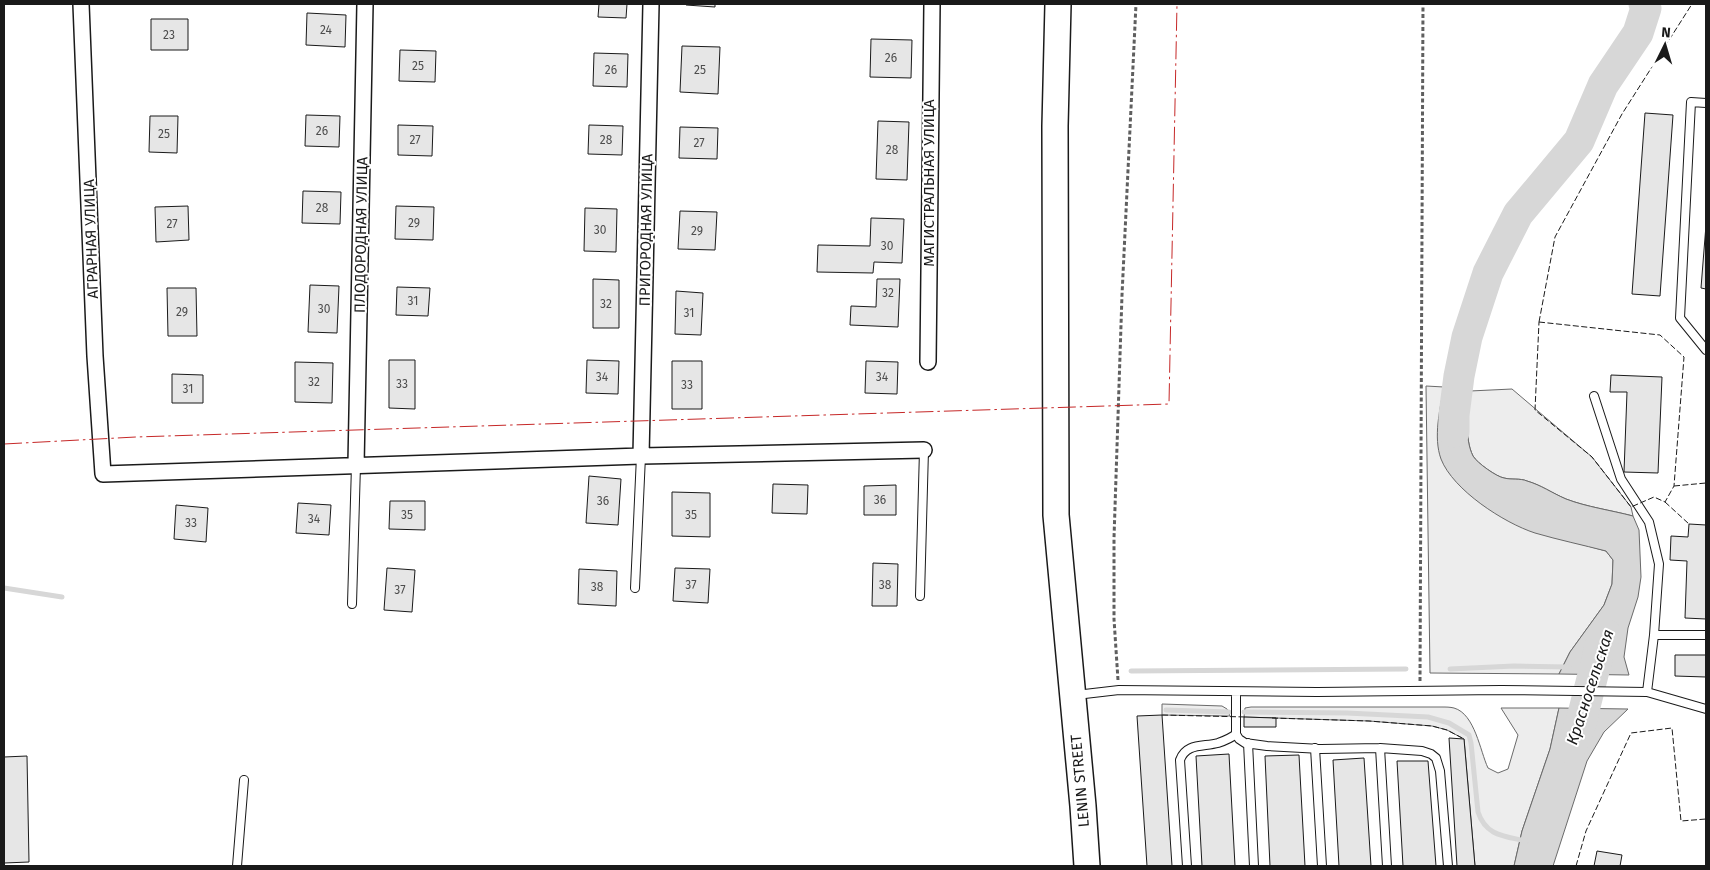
<svg xmlns="http://www.w3.org/2000/svg" width="1710" height="870" viewBox="0 0 1710 870" font-family="'Fira Sans',sans-serif">
	<style>
		.green { fill: #ededed; stroke: #6a6a6a }
		.water { fill: #d7d7d7; stroke: #6a6a6a }
		.lines { fill: none; stroke-linecap: round; stroke-linejoin: round }
		.stream { stroke: #d7d7d7; stroke-width: 5 }
		.river { stroke: #d7d7d7; stroke-width: 31 }
		.building { fill: #e6e6e6; stroke: #1a1a1a }
		.service-casing { stroke: #1a1a1a; stroke-width: 10 }
		.minor-casing { stroke: #1a1a1a; stroke-width: 18 }
		.primary-casing { stroke: #1a1a1a; stroke-width: 28 }
		.path { stroke: #5f5f5f; stroke-width: 3; stroke-dasharray: 4 2.5; stroke-linecap: butt }
		.service { stroke: #fff; stroke-width: 8 }
		.minor { stroke: #fff; stroke-width: 15 }
		.primary { stroke: #fff; stroke-width: 25 }
		.fence { stroke: #1a1a1a; stroke-width: 1; stroke-dasharray: 6 2.5; stroke-linecap: butt }
		.power { stroke: #c62828; stroke-width: 1; stroke-dasharray: 18 4 2.5 4; stroke-linecap: butt }
		.labels { text-anchor: middle; dominant-baseline: central; stroke-width: 4; stroke-linejoin: round; paint-order: stroke }
		.number-label { font-size: 12px; fill: #4d4d4d }
		.street-label { font-size: 15px; fill: #1a1a1a; stroke: #fff }
		.water-label { font-size: 16px; font-style: italic; fill: #1a1a1a; stroke: #fff }
	</style>
	<rect width="100%" height="100%" fill="#fff"/>
	<path class="green" d="M 1426,386 L 1444,387 L 1440,412 L 1438,435 L 1573,542 L 1606,551 L 1613,560 L 1612,584 L 1604,605 L 1570,652 L 1559,674 L 1430,673 Z
		M 1512,389 L 1592,457 L 1631,507 L 1633,516 C 1610,510 1587,507 1566,499 C 1552,493 1541,485 1527,481 C 1520,478 1512,480 1504,478 C 1497,477 1477,463 1473,456 C 1464,438 1468,411 1470,391 Z
		M 1162,704 L 1222,706 L 1227,709 L 1230,716 L 1162,715 Z
		M 1251,707 L 1442,707 C 1446,707 1450,707 1454,708 C 1475,714 1480,751 1488,768 L 1498,773 L 1508,769 L 1518,735 L 1501,708 L 1559,708 L 1550,749 L 1522,831 L 1514,866 L 1475,866 L 1464,739 L 1447,730 L 1432,726 L 1369,721 L 1244,717 L 1245,708 Z"/>
	<path class="water" d="M 1444,387 L 1470,391 C 1468,411 1464,438 1473,456 C 1477,463 1497,477 1504,478 C 1512,480 1520,478 1527,481 C 1541,485 1552,493 1566,499 C 1587,507 1610,510 1633,516 L 1639,530 L 1641,577 L 1638,597 L 1628,628 L 1624,657 L 1629,675 L 1559,674 L 1570,652 L 1604,605 L 1612,584 L 1613,560 L 1606,551 C 1583,545 1559,540 1535,533 C 1504,523 1453,490 1441,459 C 1433,437 1440,409 1444,387 Z
		M 1559,708 L 1628,709 L 1604,732 L 1587,761 L 1553,866 L 1514,866 L 1522,831 L 1550,749 Z"/>
	<g class="lines">
		<path class="stream" d="M 4,588 L 62,597
			M 1450,669 L 1514,666 L 1569,667
			M 1131,671 L 1406,669
			M 1166,710 L 1229,712
			M 1244,712 L 1347,713 L 1428,717 L 1449,723 L 1469,735 L 1471,743 L 1478,812 C 1486,836 1504,836 1526,841"/>
		<path class="river" d="M 1454,432 L 1454,415 L 1459,376 L 1467,337 L 1488,273 L 1518,214 L 1579,141 L 1603,85 L 1638,33 L 1646,8 L 1644,4
			M 1570,748 L 1580,726 L 1600,647 L 1606,634"/>
	</g>
	<path class="building" d="M 599,4 L 627,4 L 626,18 L 598,17 Z
		M 686,4 L 715,4 L 715,7 L 686,5 Z
		M 307,13 L 346,15 L 345,47 L 306,45 Z
		M 151,19 L 188,19 L 188,50 L 151,50 Z
		M 871,39 L 912,40 L 911,78 L 870,77 Z
		M 682,46 L 720,47 L 718,94 L 680,92 Z
		M 400,50 L 436,51 L 435,82 L 399,81 Z
		M 594,53 L 628,54 L 627,87 L 593,86 Z
		M 1645,113 L 1673,115 L 1660,296 L 1632,294 Z
		M 306,115 L 340,116 L 339,147 L 305,146 Z
		M 150,116 L 178,116 L 177,153 L 149,152 Z
		M 878,121 L 909,122 L 907,180 L 876,179 Z
		M 398,125 L 433,126 L 432,156 L 398,155 Z
		M 589,125 L 623,126 L 622,155 L 588,154 Z
		M 680,127 L 718,128 L 717,159 L 679,158 Z
		M 303,191 L 341,192 L 340,224 L 302,223 Z
		M 188,206 L 189,240 L 156,242 L 155,207 Z
		M 396,206 L 434,207 L 433,240 L 395,239 Z
		M 585,208 L 617,209 L 616,252 L 584,251 Z
		M 680,211 L 717,212 L 715,250 L 678,249 Z
		M 871,218 L 904,219 L 902,263 L 874,262 L 873,273 L 817,272 L 818,245 L 870,246 Z
		M 1706,225 L 1706,289 L 1701,288 Z
		M 593,279 L 619,280 L 619,328 L 593,328 Z
		M 877,279 L 900,279 L 898,327 L 850,325 L 851,306 L 876,307 Z
		M 310,285 L 339,286 L 337,333 L 308,332 Z
		M 397,287 L 430,288 L 428,316 L 396,315 Z
		M 167,288 L 196,288 L 197,336 L 168,336 Z
		M 676,291 L 703,293 L 701,335 L 675,334 Z
		M 389,360 L 415,360 L 415,409 L 389,408 Z
		M 587,360 L 619,361 L 618,394 L 586,393 Z
		M 672,361 L 702,361 L 702,409 L 672,409 Z
		M 866,361 L 898,362 L 897,394 L 865,393 Z
		M 295,362 L 333,363 L 332,403 L 295,402 Z
		M 172,374 L 203,375 L 203,403 L 172,403 Z
		M 1611,375 L 1662,377 L 1658,473 L 1624,472 L 1627,392 L 1610,392 Z
		M 589,476 L 621,479 L 618,525 L 586,523 Z
		M 773,484 L 808,485 L 807,514 L 772,513 Z
		M 896,485 L 896,515 L 864,515 L 864,486 Z
		M 672,492 L 710,493 L 710,537 L 672,536 Z
		M 390,501 L 425,501 L 425,530 L 389,529 Z
		M 298,503 L 331,505 L 329,535 L 296,533 Z
		M 176,505 L 208,508 L 206,542 L 174,539 Z
		M 1689,524 L 1706,525 L 1706,619 L 1685,618 L 1687,561 L 1670,560 L 1671,536 L 1688,537 Z
		M 873,563 L 898,564 L 897,606 L 872,606 Z
		M 387,568 L 415,570 L 412,612 L 384,610 Z
		M 675,568 L 710,569 L 708,603 L 673,601 Z
		M 579,569 L 617,571 L 616,606 L 578,604 Z
		M 1675,655 L 1706,655 L 1706,677 L 1675,676 Z
		M 1162,715 L 1172,866 L 1147,866 L 1137,716 Z
		M 1244,717 L 1276,718 L 1276,727 L 1244,727 Z
		M 1449,738 L 1464,739 L 1475,866 L 1457,866 Z
		M 1229,754 L 1235,866 L 1202,866 L 1196,756 Z
		M 1299,755 L 1305,866 L 1270,866 L 1265,756 Z
		M 27,756 L 29,862 L 4,863 L 4,757 Z
		M 1364,758 L 1371,866 L 1339,866 L 1333,760 Z
		M 1397,761 L 1428,761 L 1436,866 L 1403,866 Z
		M 1597,851 L 1622,855 L 1620,866 L 1594,866 Z"/>
	<g class="lines">
		<defs>
			<path id="service" d="M 1706,103 L 1691,102 L 1680,318 L 1706,350
				M 1594,396 L 1621,479 L 1649,522 L 1659,564 L 1654,635 L 1647,692
				M 635,588 L 641,456
				M 920,596 L 924,450
				M 352,604 L 356,465
				M 1654,635 L 1706,635
				M 1236,692 L 1236,734 L 1239,739 L 1245,743 L 1267,746 L 1321,749 L 1380,748 L 1422,751 L 1431,754 L 1436,758 L 1440,771 L 1448,866
				M 1076,695 L 1119,690 L 1317,692 L 1501,690 L 1647,692 L 1706,709
				M 1248,743 L 1254,866
				M 1315,748 L 1322,866
				M 1380,748 L 1387,866
				M 237,866 L 244,780
				M 1187,866 L 1180,760 C 1186,743 1203,747 1218,743 C 1224,741 1231,738 1236,734"/>
			<path id="minor" d="M 81,4 L 95,356 L 103,474 L 641,456 L 924,450
				M 928,362 L 932,4
				M 641,456 L 651,4
				M 356,465 L 365,4"/>
			<path id="primary" d="M 1058,4 L 1055,126 L 1056,515 L 1083,806 L 1087,866"/>
		</defs>
		<use href="#service" class="service-casing"/>
		<use href="#minor" class="minor-casing"/>
		<use href="#primary" class="primary-casing"/>
		<path class="path" d="M 1118,680 L 1114,619 L 1114,538 L 1122,295 L 1136,4
			M 1420,681 L 1423,4"/>
		<use href="#service" class="service"/>
		<use href="#minor" class="minor"/>
		<use href="#primary" class="primary"/>
		<path class="fence" d="M 1539,322 L 1660,335 L 1684,357 L 1674,486 L 1665,502 L 1654,497 L 1631,507 L 1592,457 L 1535,410 Z
			M 1539,322 L 1555,237 L 1622,114 L 1692,4
			M 1674,486 L 1706,483
			M 1665,502 L 1689,524
			M 1162,715 L 1247,717
			M 1272,718 L 1369,721 L 1432,726 L 1447,730 L 1464,739
			M 1576,866 L 1586,831 L 1631,733 L 1672,728 L 1681,821 L 1706,819"/>
		<path class="power" d="M 4,444 L 136,437 L 1169,404 L 1177,4"/>
	</g>
	<g class="labels">
		<g class="number-label">
			<text x="326" y="30">24</text>
			<text x="169" y="35">23</text>
			<text x="891" y="58">26</text>
			<text x="418" y="66">25</text>
			<text x="611" y="70">26</text>
			<text x="700" y="70">25</text>
			<text x="322" y="131">26</text>
			<text x="164" y="134">25</text>
			<text x="415" y="140">27</text>
			<text x="606" y="140">28</text>
			<text x="699" y="143">27</text>
			<text x="892" y="150">28</text>
			<text x="322" y="208">28</text>
			<text x="414" y="223">29</text>
			<text x="172" y="224">27</text>
			<text x="600" y="230">30</text>
			<text x="697" y="231">29</text>
			<text x="887" y="246">30</text>
			<text x="888" y="293">32</text>
			<text x="413" y="301">31</text>
			<text x="606" y="304">32</text>
			<text x="324" y="309">30</text>
			<text x="182" y="312">29</text>
			<text x="689" y="313">31</text>
			<text x="602" y="377">34</text>
			<text x="882" y="377">34</text>
			<text x="314" y="382">32</text>
			<text x="402" y="384">33</text>
			<text x="687" y="385">33</text>
			<text x="188" y="389">31</text>
			<text x="880" y="500">36</text>
			<text x="603" y="501">36</text>
			<text x="407" y="515">35</text>
			<text x="691" y="515">35</text>
			<text x="314" y="519">34</text>
			<text x="191" y="523">33</text>
			<text x="691" y="585">37</text>
			<text x="885" y="585">38</text>
			<text x="597" y="587">38</text>
			<text x="400" y="590">37</text>
		</g>
		<g class="street-label">
			<text transform="translate(929 183) rotate(-90)">МАГИСТРАЛЬНАЯ УЛИЦА</text>
			<text transform="translate(646 230) rotate(-89)">ПРИГОРОДНАЯ УЛИЦА</text>
			<text transform="translate(361 235) rotate(-89)">ПЛОДОРОДНАЯ УЛИЦА</text>
			<text transform="translate(91 239) rotate(-92)">АГРАРНАЯ УЛИЦА</text>
			<text transform="translate(1080 781) rotate(-95)">LENIN STREET</text>
		</g>
		<g class="water-label">
			<text transform="translate(1590 687) rotate(-72)">Красносельская</text>
		</g>
	</g>
	<rect width="1710" height="870" fill="none" stroke="#1a1a1a" stroke-width="10"/>
	<g transform="translate(1665 45) rotate(5)" stroke="#ffffff" stroke-width="4" paint-order="stroke">
	<path d="M0-4L9 19L0 12L-9 19Z" fill="#1a1a1a"/>
	<text y="-8" font-size="14" font-weight="bold" text-anchor="middle" fill="#1a1a1a">N</text>
	</g>
</svg>
